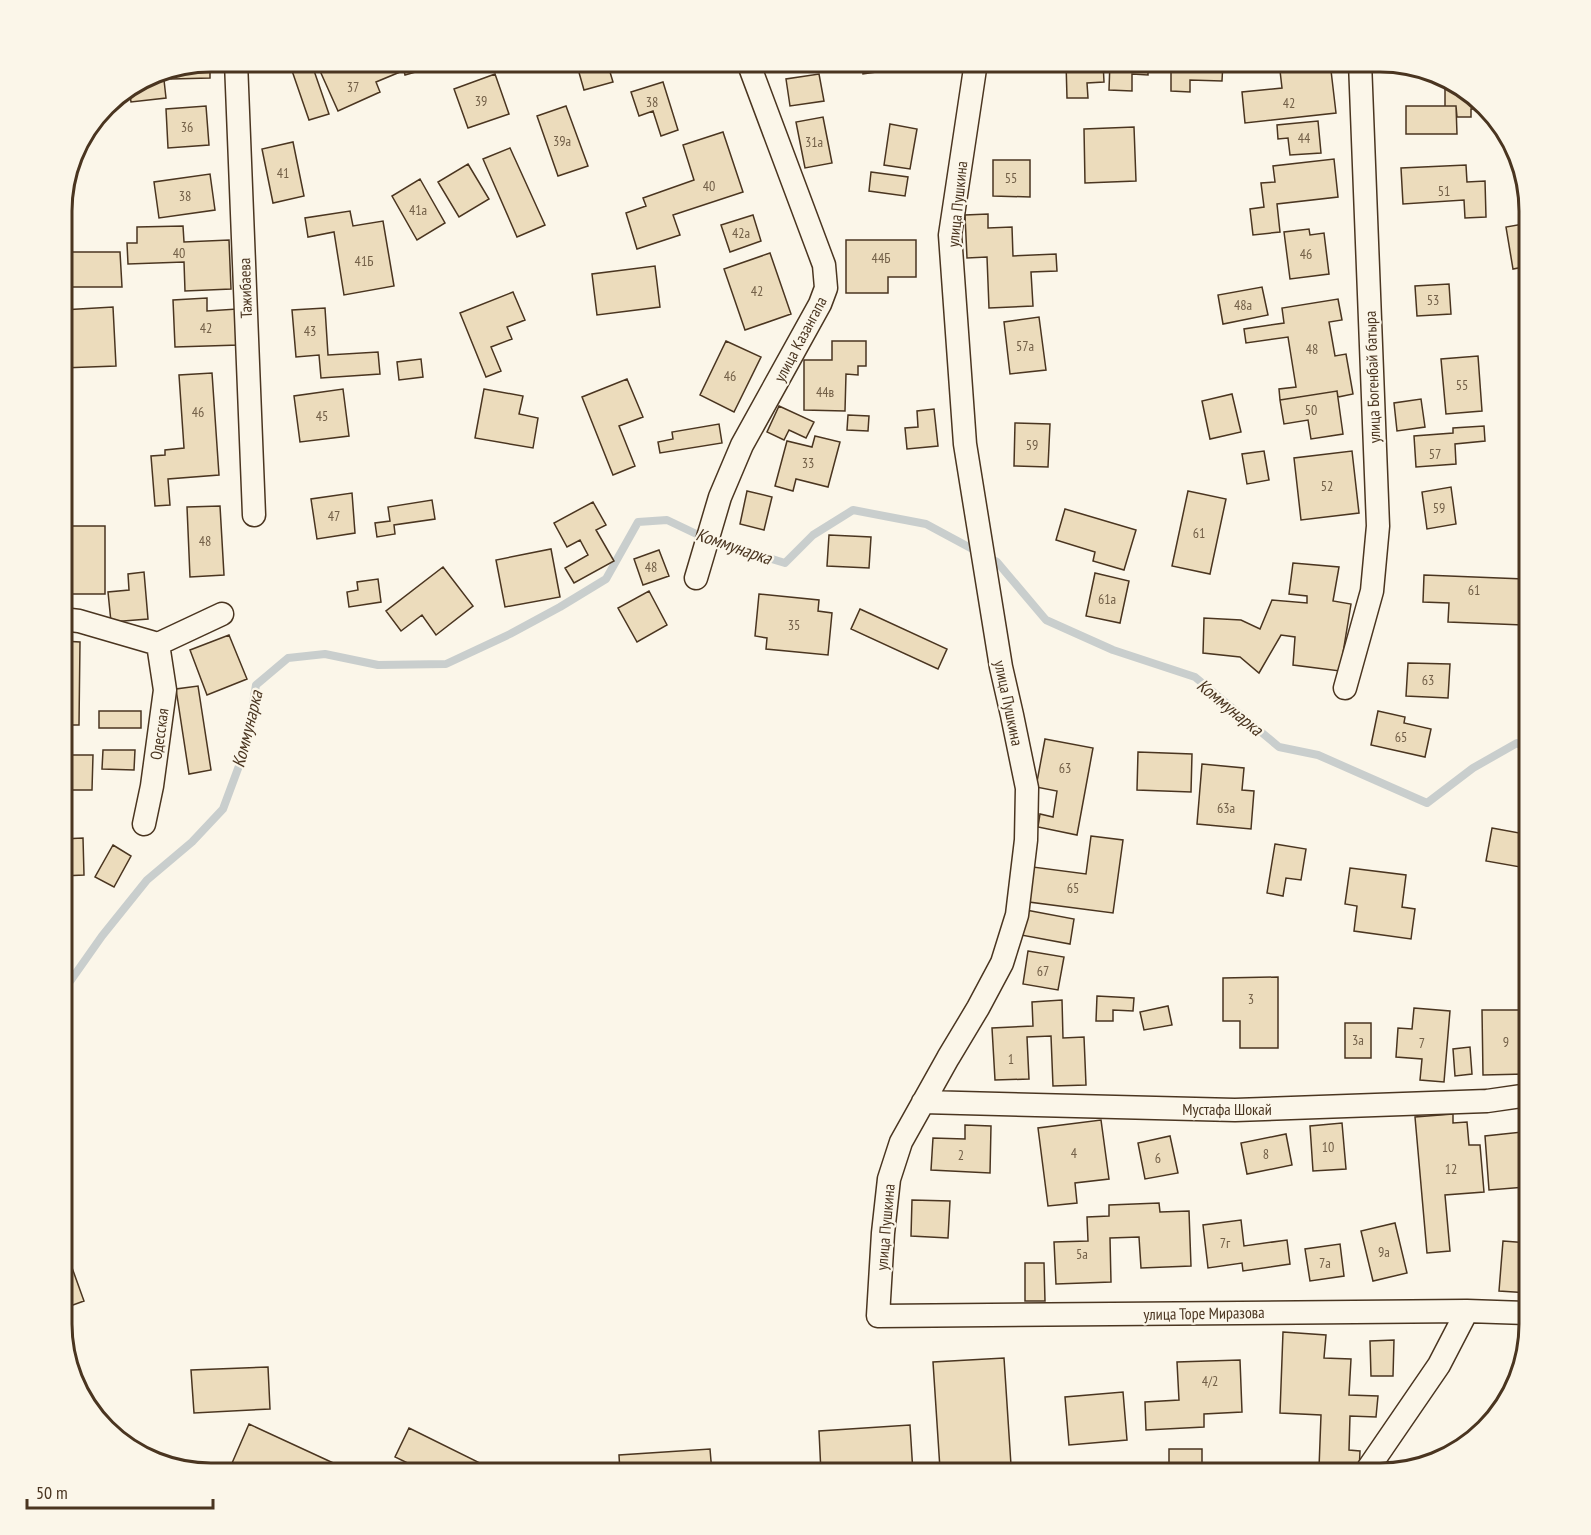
<svg xmlns="http://www.w3.org/2000/svg" width="1591" height="1535" viewBox="0 0 1591 1535" font-family="'PT Sans Narrow',sans-serif">
	<style>
		.lines { fill: none; stroke-linecap: round; stroke-linejoin: round }
		.stream { stroke: #c9cecd; stroke-width: 8 }
		.building { fill: #ecdcbc; stroke: #4a3520; stroke-width: 1.5 }
		.street-casing { stroke: #4a3520; stroke-width: 25 }
		.street { stroke: #fbf6e9; stroke-width: 22 }
		.labels { text-anchor: middle; dominant-baseline: central; stroke-width: 4.5; stroke-linejoin: round; paint-order: stroke }
		.number-label { font-size: 14px; fill: #725f47 }
		.street-label { font-size: 16px; fill: #4a3520; stroke: #fbf6e9 }
		.water-label { font-size: 18px; font-style: italic; fill: #4a3520; stroke: #fbf6e9 }
		.rim { fill: none; stroke: #4a3520; stroke-width: 3 }
	</style>
	<rect width="100%" height="100%" fill="#fbf6e9"/>
	<g class="lines">
		<path class="stream" d="M 988,557 L 997,562 L 1046,620 L 1113,650 L 1195,677 L 1279,747 L 1318,755 L 1427,803 L 1473,768 L 1517,743 L 1529,750
			M 62,990 L 71,980 L 102,936 L 147,880 L 192,842 L 223,809 L 246,747 L 256,685 L 288,658 L 325,654 L 378,665 L 446,664 L 510,634 L 560,607 L 606,579 L 638,522 L 667,520 L 709,540 L 785,563 L 813,535 L 853,510 L 926,524 L 978,552"/>
	</g>
	<path class="building" d="M 210,62 L 210,78 L 171,79 L 171,69 Z
		M 289,62 L 311,62 L 329,114 L 309,120 Z
		M 316,62 L 395,62 L 400,72 L 376,82 L 380,92 L 338,111 Z
		M 402,62 L 432,62 L 433,67 L 405,75 Z
		M 576,62 L 607,62 L 613,82 L 584,90 Z
		M 783,62 L 815,62 L 816,67 L 784,72 Z
		M 862,62 L 933,62 L 933,64 L 863,74 Z
		M 1006,62 L 1062,62 L 1052,62 L 1052,71 L 1007,72 Z
		M 1066,62 L 1103,62 L 1104,82 L 1087,83 L 1088,98 L 1067,98 Z
		M 1110,62 L 1148,62 L 1148,75 L 1132,74 L 1132,91 L 1109,90 Z
		M 1171,62 L 1223,62 L 1222,81 L 1190,80 L 1190,92 L 1171,91 Z
		M 1279,62 L 1330,62 L 1336,113 L 1245,123 L 1242,92 L 1282,88 Z
		M 163,71 L 166,98 L 131,102 L 129,88 L 154,73 Z
		M 495,74 L 509,114 L 468,128 L 454,89 Z
		M 819,74 L 824,101 L 790,106 L 786,79 Z
		M 1445,77 L 1446,77 L 1488,109 L 1471,109 L 1471,117 L 1457,117 L 1456,106 L 1445,106 Z
		M 663,82 L 678,130 L 661,136 L 653,111 L 639,116 L 631,92 Z
		M 206,106 L 209,145 L 168,148 L 166,109 Z
		M 566,106 L 588,166 L 558,176 L 537,116 Z
		M 1406,106 L 1456,106 L 1457,134 L 1406,134 Z
		M 823,117 L 832,163 L 805,168 L 796,122 Z
		M 1318,121 L 1321,153 L 1290,155 L 1288,138 L 1278,139 L 1277,125 Z
		M 890,124 L 917,129 L 910,169 L 884,165 Z
		M 1134,127 L 1136,181 L 1085,183 L 1084,129 Z
		M 723,132 L 743,192 L 673,215 L 680,235 L 637,249 L 626,213 L 646,206 L 643,198 L 694,180 L 683,145 Z
		M 293,142 L 304,196 L 273,203 L 262,149 Z
		M 510,148 L 545,225 L 517,237 L 483,159 Z
		M 1514,151 L 1516,151 L 1518,154 L 1524,181 L 1516,182 Z
		M 1334,159 L 1338,197 L 1277,204 L 1280,232 L 1253,235 L 1250,209 L 1264,207 L 1261,183 L 1275,182 L 1273,166 Z
		M 993,160 L 1030,160 L 1030,197 L 993,196 Z
		M 468,164 L 489,199 L 459,217 L 438,182 Z
		M 1466,165 L 1467,182 L 1485,181 L 1486,217 L 1465,218 L 1464,200 L 1403,204 L 1401,168 Z
		M 871,172 L 908,177 L 905,196 L 869,191 Z
		M 210,174 L 215,210 L 159,218 L 154,182 Z
		M 420,179 L 445,223 L 417,240 L 392,196 Z
		M 350,211 L 353,226 L 383,221 L 394,286 L 344,295 L 334,232 L 308,237 L 305,218 Z
		M 988,214 L 988,228 L 1012,227 L 1013,256 L 1056,254 L 1057,271 L 1031,272 L 1033,306 L 989,308 L 987,257 L 967,258 L 965,215 Z
		M 753,215 L 761,241 L 730,252 L 721,225 Z
		M 1529,223 L 1529,266 L 1513,269 L 1506,227 Z
		M 183,226 L 184,242 L 229,240 L 231,289 L 185,291 L 184,262 L 128,264 L 127,243 L 137,243 L 137,227 Z
		M 1309,229 L 1310,235 L 1324,233 L 1329,274 L 1290,279 L 1284,232 Z
		M 846,240 L 916,240 L 916,277 L 888,277 L 888,293 L 846,293 Z
		M 65,252 L 120,252 L 122,287 L 65,287 Z
		M 770,253 L 791,314 L 745,330 L 724,269 Z
		M 655,266 L 660,307 L 597,315 L 592,274 Z
		M 1449,284 L 1451,314 L 1417,316 L 1415,286 Z
		M 1262,287 L 1268,315 L 1223,324 L 1218,295 Z
		M 513,292 L 525,320 L 507,327 L 512,339 L 491,347 L 501,371 L 486,377 L 460,313 Z
		M 207,298 L 207,311 L 237,309 L 239,345 L 175,347 L 173,300 Z
		M 1338,299 L 1342,320 L 1329,322 L 1335,356 L 1346,354 L 1353,394 L 1338,397 L 1337,391 L 1280,400 L 1279,389 L 1296,387 L 1288,337 L 1246,343 L 1244,329 L 1284,323 L 1282,308 Z
		M 113,307 L 116,366 L 62,368 L 62,310 Z
		M 325,308 L 328,355 L 378,352 L 380,374 L 321,378 L 319,355 L 296,357 L 292,310 Z
		M 1039,317 L 1046,370 L 1010,374 L 1004,322 Z
		M 726,341 L 761,357 L 734,412 L 700,395 Z
		M 832,341 L 866,341 L 866,366 L 858,366 L 858,375 L 846,374 L 845,411 L 804,410 L 804,360 L 832,360 Z
		M 1478,356 L 1482,411 L 1446,414 L 1441,359 Z
		M 421,359 L 423,377 L 399,380 L 397,362 Z
		M 212,373 L 219,475 L 168,479 L 170,505 L 155,506 L 151,456 L 165,455 L 165,450 L 184,448 L 179,375 Z
		M 627,379 L 643,417 L 619,426 L 635,466 L 613,475 L 582,397 Z
		M 343,389 L 349,436 L 300,442 L 294,396 Z
		M 484,389 L 523,396 L 519,414 L 538,418 L 533,448 L 475,438 Z
		M 1337,391 L 1343,434 L 1311,439 L 1308,420 L 1284,424 L 1280,400 Z
		M 1232,394 L 1241,432 L 1210,439 L 1202,401 Z
		M 1421,399 L 1425,427 L 1397,431 L 1394,403 Z
		M 779,406 L 814,422 L 806,438 L 789,430 L 784,440 L 767,432 Z
		M 934,409 L 938,446 L 907,449 L 905,428 L 918,427 L 917,411 Z
		M 848,415 L 869,416 L 868,431 L 847,430 Z
		M 1015,423 L 1050,424 L 1048,467 L 1014,466 Z
		M 719,424 L 722,443 L 660,453 L 658,442 L 673,439 L 672,432 Z
		M 1484,426 L 1485,441 L 1455,444 L 1456,464 L 1416,467 L 1414,436 L 1453,433 L 1453,428 Z
		M 815,436 L 840,442 L 828,487 L 796,479 L 793,491 L 775,486 L 787,441 L 812,447 Z
		M 1264,451 L 1269,480 L 1247,484 L 1242,454 Z
		M 1352,451 L 1359,513 L 1301,520 L 1294,458 Z
		M 1451,487 L 1456,524 L 1427,529 L 1422,492 Z
		M 747,491 L 772,497 L 764,530 L 740,524 Z
		M 1188,491 L 1226,499 L 1210,574 L 1172,566 Z
		M 352,493 L 355,533 L 317,539 L 311,499 Z
		M 432,500 L 435,519 L 394,525 L 395,534 L 377,537 L 375,523 L 390,521 L 388,507 Z
		M 593,502 L 606,525 L 596,530 L 614,561 L 574,583 L 565,568 L 588,555 L 580,540 L 567,547 L 554,523 Z
		M 220,506 L 224,575 L 190,577 L 187,507 Z
		M 1065,509 L 1136,530 L 1124,570 L 1093,561 L 1095,552 L 1056,540 Z
		M 62,526 L 105,526 L 105,594 L 62,594 Z
		M 829,535 L 871,537 L 869,568 L 827,566 Z
		M 551,549 L 560,597 L 505,607 L 496,560 Z
		M 659,550 L 669,576 L 643,585 L 634,559 Z
		M 1293,563 L 1339,567 L 1333,601 L 1351,604 L 1340,671 L 1293,665 L 1295,637 L 1281,635 L 1259,673 L 1240,657 L 1203,653 L 1204,618 L 1241,620 L 1260,629 L 1272,600 L 1307,603 L 1307,596 L 1289,594 Z
		M 443,567 L 473,606 L 436,635 L 422,615 L 401,631 L 386,611 Z
		M 144,572 L 148,619 L 111,622 L 108,592 L 129,590 L 128,574 Z
		M 1095,573 L 1129,581 L 1120,623 L 1086,616 Z
		M 1424,575 L 1524,579 L 1523,625 L 1448,622 L 1449,603 L 1423,602 Z
		M 378,579 L 381,602 L 349,607 L 347,592 L 358,590 L 357,582 Z
		M 649,591 L 667,625 L 637,642 L 618,608 Z
		M 759,594 L 819,600 L 818,611 L 832,613 L 828,655 L 766,649 L 767,638 L 755,636 Z
		M 860,609 L 947,649 L 938,669 L 851,629 Z
		M 229,635 L 247,679 L 207,695 L 190,650 Z
		M 62,641 L 80,642 L 79,725 L 62,725 Z
		M 1408,663 L 1450,664 L 1448,698 L 1406,696 Z
		M 198,686 L 211,770 L 189,774 L 176,689 Z
		M 99,711 L 141,711 L 141,728 L 99,728 Z
		M 1378,711 L 1405,717 L 1404,723 L 1431,729 L 1425,757 L 1371,745 Z
		M 1045,739 L 1093,748 L 1077,835 L 1038,827 L 1040,814 L 1053,817 L 1057,791 L 1036,787 Z
		M 103,750 L 135,750 L 134,770 L 102,769 Z
		M 1138,752 L 1192,754 L 1191,792 L 1137,790 Z
		M 62,755 L 93,755 L 92,790 L 62,790 Z
		M 1202,764 L 1244,768 L 1242,790 L 1254,791 L 1251,829 L 1197,824 Z
		M 1492,828 L 1525,834 L 1520,867 L 1486,861 Z
		M 1091,836 L 1123,840 L 1113,913 L 1029,902 L 1033,867 L 1086,874 Z
		M 83,838 L 84,875 L 62,876 L 62,839 Z
		M 1275,844 L 1306,849 L 1301,880 L 1286,878 L 1283,896 L 1267,893 Z
		M 113,845 L 131,856 L 114,887 L 95,877 Z
		M 1350,868 L 1406,875 L 1402,907 L 1415,909 L 1411,939 L 1354,931 L 1357,906 L 1345,904 Z
		M 1026,910 L 1074,919 L 1070,944 L 1021,935 Z
		M 1028,951 L 1064,957 L 1058,990 L 1023,984 Z
		M 1278,977 L 1278,1048 L 1240,1048 L 1240,1021 L 1223,1021 L 1223,978 Z
		M 1097,996 L 1134,998 L 1133,1011 L 1113,1010 L 1113,1021 L 1096,1021 Z
		M 1062,1000 L 1063,1038 L 1084,1037 L 1086,1085 L 1053,1086 L 1051,1036 L 1027,1037 L 1029,1079 L 995,1080 L 992,1028 L 1033,1026 L 1032,1002 Z
		M 1168,1006 L 1172,1025 L 1144,1030 L 1140,1012 Z
		M 1414,1008 L 1450,1011 L 1444,1082 L 1420,1080 L 1422,1059 L 1396,1057 L 1398,1028 L 1412,1029 Z
		M 1482,1010 L 1529,1010 L 1529,1074 L 1483,1075 Z
		M 1345,1023 L 1371,1023 L 1371,1058 L 1345,1058 Z
		M 1470,1047 L 1472,1074 L 1455,1076 L 1453,1049 Z
		M 1453,1114 L 1453,1123 L 1467,1122 L 1469,1145 L 1480,1145 L 1484,1192 L 1445,1195 L 1450,1251 L 1427,1253 L 1415,1117 Z
		M 1101,1120 L 1109,1179 L 1075,1183 L 1077,1203 L 1048,1206 L 1038,1128 Z
		M 1342,1123 L 1346,1169 L 1313,1171 L 1310,1126 Z
		M 965,1125 L 991,1126 L 990,1173 L 931,1170 L 933,1138 L 965,1139 Z
		M 1522,1132 L 1527,1187 L 1489,1190 L 1485,1136 Z
		M 1286,1134 L 1292,1165 L 1247,1174 L 1241,1143 Z
		M 1170,1136 L 1178,1173 L 1145,1179 L 1138,1143 Z
		M 912,1200 L 950,1201 L 948,1238 L 911,1236 Z
		M 1159,1203 L 1160,1212 L 1189,1211 L 1191,1266 L 1141,1268 L 1139,1237 L 1110,1238 L 1111,1282 L 1056,1284 L 1054,1242 L 1088,1241 L 1087,1217 L 1109,1216 L 1109,1205 Z
		M 1241,1220 L 1244,1246 L 1287,1240 L 1290,1264 L 1243,1271 L 1242,1263 L 1208,1268 L 1203,1225 Z
		M 1395,1223 L 1407,1273 L 1373,1281 L 1361,1231 Z
		M 1503,1241 L 1529,1243 L 1529,1293 L 1499,1291 Z
		M 1340,1244 L 1344,1276 L 1310,1281 L 1305,1249 Z
		M 66,1251 L 84,1301 L 62,1309 L 62,1252 Z
		M 1025,1263 L 1044,1263 L 1045,1301 L 1025,1301 Z
		M 1283,1332 L 1326,1335 L 1324,1358 L 1351,1359 L 1349,1395 L 1378,1396 L 1376,1417 L 1350,1416 L 1349,1450 L 1360,1451 L 1359,1473 L 1331,1473 L 1331,1469 L 1319,1468 L 1321,1415 L 1280,1413 Z
		M 1394,1340 L 1393,1376 L 1371,1376 L 1370,1341 Z
		M 1004,1358 L 1011,1465 L 940,1469 L 933,1362 Z
		M 1240,1360 L 1242,1412 L 1204,1414 L 1204,1427 L 1146,1430 L 1145,1402 L 1179,1400 L 1177,1362 Z
		M 268,1367 L 270,1409 L 194,1413 L 191,1370 Z
		M 1123,1392 L 1127,1440 L 1069,1445 L 1065,1397 Z
		M 249,1424 L 355,1473 L 237,1473 L 229,1470 Z
		M 910,1425 L 913,1473 L 821,1473 L 819,1431 Z
		M 409,1428 L 484,1465 L 480,1473 L 421,1473 L 422,1470 L 395,1457 Z
		M 710,1449 L 712,1473 L 620,1473 L 619,1455 Z
		M 1169,1449 L 1202,1449 L 1202,1473 L 1169,1473 Z"/>
	<g class="lines">
		<defs>
			<path id="street" d="M 236,62 L 254,515
				M 976,62 L 950,235 L 965,444 L 1001,667 L 1012,715 L 1027,788 L 1026,840 L 1017,915 L 1002,963 L 978,1008 L 948,1058 L 901,1142 L 889,1179 L 883,1233 L 878,1316 L 1467,1311 L 1529,1313
				M 696,578 L 720,497 L 742,445 L 820,304 L 826,288 L 824,265 L 748,62
				M 62,619 L 79,621 L 158,644 L 222,614
				M 1345,688 L 1372,591 L 1378,526 L 1360,62
				M 144,824 L 152,786 L 165,690 L 158,644
				M 923,1102 L 1235,1110 L 1487,1101 L 1529,1095
				M 1365,1473 L 1439,1365 L 1467,1311"/>
		</defs>
		<use href="#street" class="street-casing"/>
		<use href="#street" class="street"/>
	</g>
	<g class="labels">
		<g class="number-label">
			<text x="353" y="87">37</text>
			<text x="481" y="101">39</text>
			<text x="652" y="102">38</text>
			<text x="1289" y="103">42</text>
			<text x="187" y="127">36</text>
			<text x="1304" y="138">44</text>
			<text x="562" y="141">39а</text>
			<text x="814" y="142">31а</text>
			<text x="283" y="173">41</text>
			<text x="1011" y="178">55</text>
			<text x="709" y="186">40</text>
			<text x="1444" y="191">51</text>
			<text x="185" y="196">38</text>
			<text x="418" y="210">41а</text>
			<text x="741" y="233">42а</text>
			<text x="179" y="253">40</text>
			<text x="1306" y="254">46</text>
			<text x="881" y="258">44Б</text>
			<text x="364" y="261">41Б</text>
			<text x="757" y="291">42</text>
			<text x="1433" y="300">53</text>
			<text x="1243" y="305">48а</text>
			<text x="206" y="328">42</text>
			<text x="310" y="331">43</text>
			<text x="1025" y="346">57а</text>
			<text x="1312" y="349">48</text>
			<text x="730" y="376">46</text>
			<text x="1462" y="385">55</text>
			<text x="825" y="392">44в</text>
			<text x="1311" y="410">50</text>
			<text x="198" y="412">46</text>
			<text x="322" y="416">45</text>
			<text x="1032" y="445">59</text>
			<text x="1435" y="454">57</text>
			<text x="808" y="463">33</text>
			<text x="1327" y="486">52</text>
			<text x="1439" y="508">59</text>
			<text x="334" y="516">47</text>
			<text x="1199" y="533">61</text>
			<text x="205" y="541">48</text>
			<text x="651" y="567">48</text>
			<text x="1474" y="590">61</text>
			<text x="1107" y="599">61а</text>
			<text x="794" y="625">35</text>
			<text x="1428" y="680">63</text>
			<text x="1401" y="737">65</text>
			<text x="1065" y="768">63</text>
			<text x="1226" y="808">63а</text>
			<text x="1073" y="888">65</text>
			<text x="1043" y="971">67</text>
			<text x="1251" y="999">3</text>
			<text x="1358" y="1040">3а</text>
			<text x="1506" y="1042">9</text>
			<text x="1422" y="1043">7</text>
			<text x="1011" y="1059">1</text>
			<text x="1328" y="1147">10</text>
			<text x="1074" y="1153">4</text>
			<text x="1266" y="1154">8</text>
			<text x="961" y="1155">2</text>
			<text x="1158" y="1158">6</text>
			<text x="1451" y="1169">12</text>
			<text x="1225" y="1243">7г</text>
			<text x="1384" y="1252">9а</text>
			<text x="1082" y="1254">5а</text>
			<text x="1325" y="1263">7а</text>
			<text x="1210" y="1381">4/2</text>
		</g>
		<g class="street-label">
			<text transform="translate(957 204) rotate(-84)">улица Пушкина</text>
			<text transform="translate(245 288) rotate(-92)">Тажибаева</text>
			<text transform="translate(800 339) rotate(-62)">улица Казангапа</text>
			<text transform="translate(1372 377) rotate(-92)">улица Богенбай батыра</text>
			<text transform="translate(1009 703) rotate(78)">улица Пушкина</text>
			<text transform="translate(159 734) rotate(-82)">Одесская</text>
			<text x="1227" y="1109">Мустафа Шокай</text>
			<text transform="translate(885 1227) rotate(-85)">улица Пушкина</text>
			<text transform="translate(1204 1313) rotate(-1)">улица Торе Миразова</text>
		</g>
		<g class="water-label">
			<text transform="translate(734 546) rotate(19)">Коммунарка</text>
			<text transform="translate(1230 707) rotate(39)">Коммунарка</text>
			<text transform="translate(247 729) rotate(-76)">Коммунарка</text>
		</g>
	</g>
	<path d="M0 0H1591V1535H0ZM211 72H1380A139 139 0 0 1 1519 211V1324A139 139 0 0 1 1380 1463H211A139 139 0 0 1 72 1324V211A139 139 0 0 1 211 72Z" fill="#fbf6e9" fill-rule="evenodd"/>
	<path class="rim" d="M211 72H1380A139 139 0 0 1 1519 211V1324A139 139 0 0 1 1380 1463H211A139 139 0 0 1 72 1324V211A139 139 0 0 1 211 72Z"/>
	<path d="M27 1499v9h186v-9" fill="none" stroke="#4a3520" stroke-width="3"/>
	<text x="36" y="1499" font-size="18" fill="#4a3520" stroke="#fbf6e9" stroke-width="4.5" paint-order="stroke">50 m</text>
</svg>
